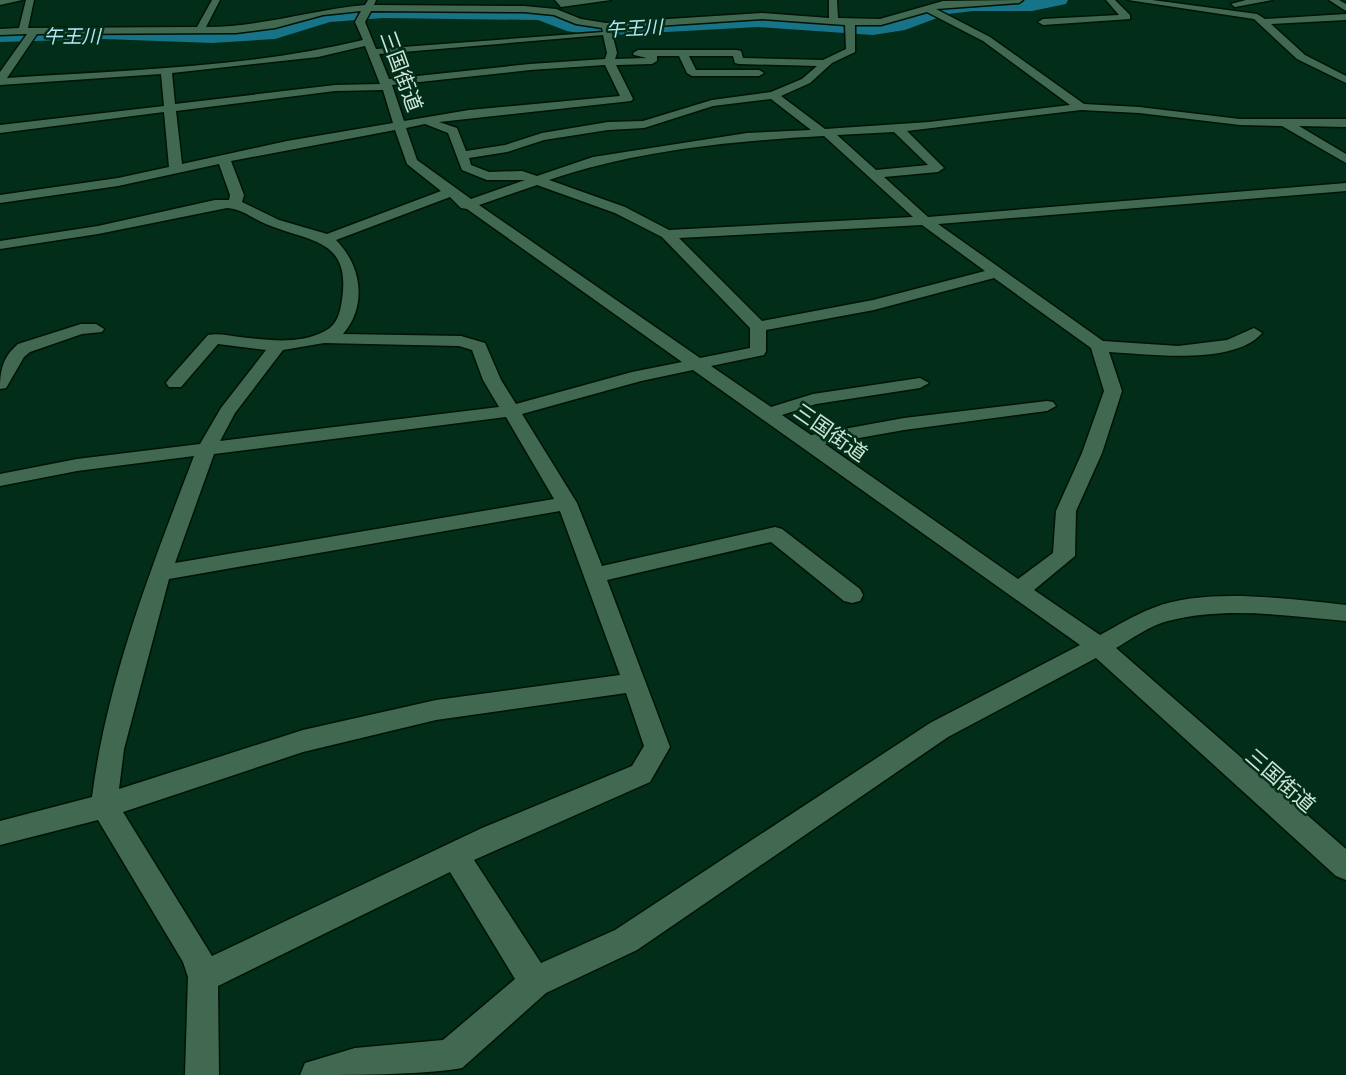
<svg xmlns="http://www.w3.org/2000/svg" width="1346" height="1075" viewBox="0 0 1346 1075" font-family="Manrope,'Noto Sans JP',sans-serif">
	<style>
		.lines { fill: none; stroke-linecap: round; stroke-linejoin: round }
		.river { fill: #177387; fill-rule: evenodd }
		.minor-casing { stroke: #001306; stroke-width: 3 }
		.minor { fill: #416951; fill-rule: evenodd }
		.labels { text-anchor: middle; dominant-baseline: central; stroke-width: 5; stroke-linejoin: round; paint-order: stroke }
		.far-water-label { font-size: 19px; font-style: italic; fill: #b5e7f5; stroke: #022d19 }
		.street-label { font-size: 21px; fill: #cee4d6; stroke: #022d19 }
	</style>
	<rect width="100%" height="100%" fill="#022d19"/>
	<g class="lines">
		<path class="river" d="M 968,0 L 1068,0 L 1066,4 L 1032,11 L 973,11 L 948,14 L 905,30 L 873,35 L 758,27 L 593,36 L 567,31 L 538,20 L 383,18 L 330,22 L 275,39 L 212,43 L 104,39 L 0,42 L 0,30 L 104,27 L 212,31 L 273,27 L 328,10 L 383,6 L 541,8 L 593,24 L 758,15 L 873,23 L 895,20 L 937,5 Z"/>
		<defs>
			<path id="minor" d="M 0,0 L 22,0 L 0,5 Z
				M 26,0 L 34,0 L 28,28 L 197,27 L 212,0 L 220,0 L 206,27 C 261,27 311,10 365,5 L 368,0 L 376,0 L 374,5 L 524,6 L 556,9 L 581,19 L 606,23 L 762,13 L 829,18 L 829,0 L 837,0 L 838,18 L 880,19 L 943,1 L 1023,0 L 1019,3 L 936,9 L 990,37 L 1084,104 L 1139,107 L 1240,119 L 1346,119 L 1346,127 L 1299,126 L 1346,154 L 1346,163 L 1282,126 L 1240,125 L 1139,113 L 1081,110 L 907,131 L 944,168 L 938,172 L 884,177 L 928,217 L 1346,183 L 1346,191 L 938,224 L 1103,341 L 1178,346 L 1227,340 L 1254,328 L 1262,333 C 1234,366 1148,354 1109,352 L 1122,391 L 1102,453 L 1076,511 L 1075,556 L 1034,590 L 1100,635 C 1117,626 1134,615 1153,608 C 1205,587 1291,599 1346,605 L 1346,621 C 1288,616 1226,606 1168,621 C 1150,625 1132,639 1116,648 L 1346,849 L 1346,880 L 1336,876 L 1096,658 L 948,737 L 637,950 L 546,993 L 462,1068 C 426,1075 342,1075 300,1075 L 305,1063 L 355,1048 L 443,1040 L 515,979 L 450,872 L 218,986 L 219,1075 L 185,1075 L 188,977 L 183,962 L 98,820 L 0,845 L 0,821 L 92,797 C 107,680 152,566 194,456 L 77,471 L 0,486 L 0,474 L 77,459 L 200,444 L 221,408 L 266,350 L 218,344 L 181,387 L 169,387 L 166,383 L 169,379 L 208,335 C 218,333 230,336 240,337 C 267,340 299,345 325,331 C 337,325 340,313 342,300 C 351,240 312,242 271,226 C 255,221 244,209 227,208 L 98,234 L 0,249 L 0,241 L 98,226 L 215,200 L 229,200 L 230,195 L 219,164 L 118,186 L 0,203 L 0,195 L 118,178 L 169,167 L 164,112 L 0,133 L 0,125 L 164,106 L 161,74 L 0,85 L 0,72 L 27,34 L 0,35 L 0,29 L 19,28 ZM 361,11 L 355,22 L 363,40 C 247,68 125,70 7,78 L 37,34 L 236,33 L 275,28 L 323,15 ZM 371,11 L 524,12 L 554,15 L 576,24 L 602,28 L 603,32 L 376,49 L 365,22 ZM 927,12 L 983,41 L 1070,105 L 929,122 L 825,129 L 781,96 L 810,83 L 832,63 L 855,52 L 855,25 L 881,25 ZM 762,19 L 845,25 L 846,49 L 823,60 L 743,58 L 741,51 L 737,50 L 638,50 L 633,53 L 634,55 L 647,58 L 615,59 L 617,53 L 611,29 ZM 603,35 L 607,53 L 605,59 L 530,64 L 389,79 L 379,54 ZM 365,46 L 380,84 L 335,85 L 175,104 L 172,73 L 318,57 ZM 657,56 L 679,56 L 687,73 L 692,76 L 759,76 L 764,73 L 759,70 L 696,70 L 689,56 L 733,56 L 735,63 L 739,64 L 817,66 L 802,79 L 771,92 L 712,100 L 643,121 L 608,122 L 542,133 L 505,145 L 466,151 L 457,128 L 439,122 L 631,101 L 633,99 L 616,65 L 652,64 L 657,61 ZM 605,65 L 620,96 L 469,110 L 404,121 L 392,85 L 530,70 ZM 383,90 L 393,123 L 287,141 L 182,164 L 176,111 L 335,91 ZM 771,99 L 811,130 L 747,133 L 593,157 L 537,176 L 522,171 L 489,172 L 471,165 L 469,158 L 507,152 L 544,140 L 608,130 L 644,128 L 713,106 ZM 425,124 L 448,133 L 462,170 L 487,180 L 525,180 L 471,199 L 417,160 L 406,128 ZM 395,130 L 407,164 L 441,191 L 327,234 L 279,220 L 242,202 L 244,195 L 231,161 ZM 894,132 L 928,165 L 876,170 L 837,135 ZM 824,136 L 913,217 L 669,230 L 625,207 L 549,180 C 637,150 732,141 824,136 ZM 537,185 L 615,213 L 662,237 L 750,328 L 750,348 L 700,358 L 479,205 ZM 450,197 L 461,208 L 467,209 L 682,362 L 632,372 L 516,404 L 501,380 L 485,343 L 461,336 L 343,334 C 368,305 361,265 336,240 ZM 922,225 L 985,271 L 873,300 L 762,321 L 679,238 ZM 994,278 L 1091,348 L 1104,391 L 1082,453 L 1056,511 L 1053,553 L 1018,579 L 825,444 L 904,430 L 1047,411 L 1056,406 L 1053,402 L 1047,401 L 904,418 L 811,435 L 782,415 L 816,404 L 920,388 L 929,383 L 920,378 L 813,394 L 771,407 L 711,366 L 764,355 L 766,351 L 766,330 L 874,310 ZM 324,343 L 459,346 L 472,350 L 483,380 L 499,407 L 220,441 L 235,413 L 283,350 ZM 693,370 L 1080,645 L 930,723 L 615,930 L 541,963 L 474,860 L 650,782 L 670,747 L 607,580 L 771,542 L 844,601 L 852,603 L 860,601 L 863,595 L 860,589 L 782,529 L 775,527 L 602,566 L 577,503 L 522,414 L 641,381 ZM 506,417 L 554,499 L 175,563 L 214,454 ZM 560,511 L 620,675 L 436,700 L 303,730 L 119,789 L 124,749 L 169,579 ZM 626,693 L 644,746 L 632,766 L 482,828 L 212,956 L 123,812 L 303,752 L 436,720 Z
				M 555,0 L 611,0 L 561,7 Z
				M 1106,0 L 1115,0 L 1130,15 L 1130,19 L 1043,25 L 1038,22 L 1043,19 L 1119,15 Z
				M 1128,0 L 1152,0 L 1257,14 L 1265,19 L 1346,14 L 1346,20 L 1271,24 L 1305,55 L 1346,76 L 1346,83 L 1297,59 L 1254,19 Z
				M 1246,0 L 1272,0 L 1235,7 L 1231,4 Z
				M 1329,0 L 1339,0 L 1346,4 L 1346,11 Z
				M 81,324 L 96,324 L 104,329 L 102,332 L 82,334 L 30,352 L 24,357 L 6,388 L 0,389 C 0,370 3,357 18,344 Z"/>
		</defs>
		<use href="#minor" class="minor-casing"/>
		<use href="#minor" class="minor"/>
	</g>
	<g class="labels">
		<g class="far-water-label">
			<text transform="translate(634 28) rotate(-3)">午王川</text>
			<text x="72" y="36">午王川</text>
		</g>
		<g class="street-label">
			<text transform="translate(402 71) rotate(70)">三国街道</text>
			<text transform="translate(831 432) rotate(35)">三国街道</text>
			<text transform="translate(1281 780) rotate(41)">三国街道</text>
		</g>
	</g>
</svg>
